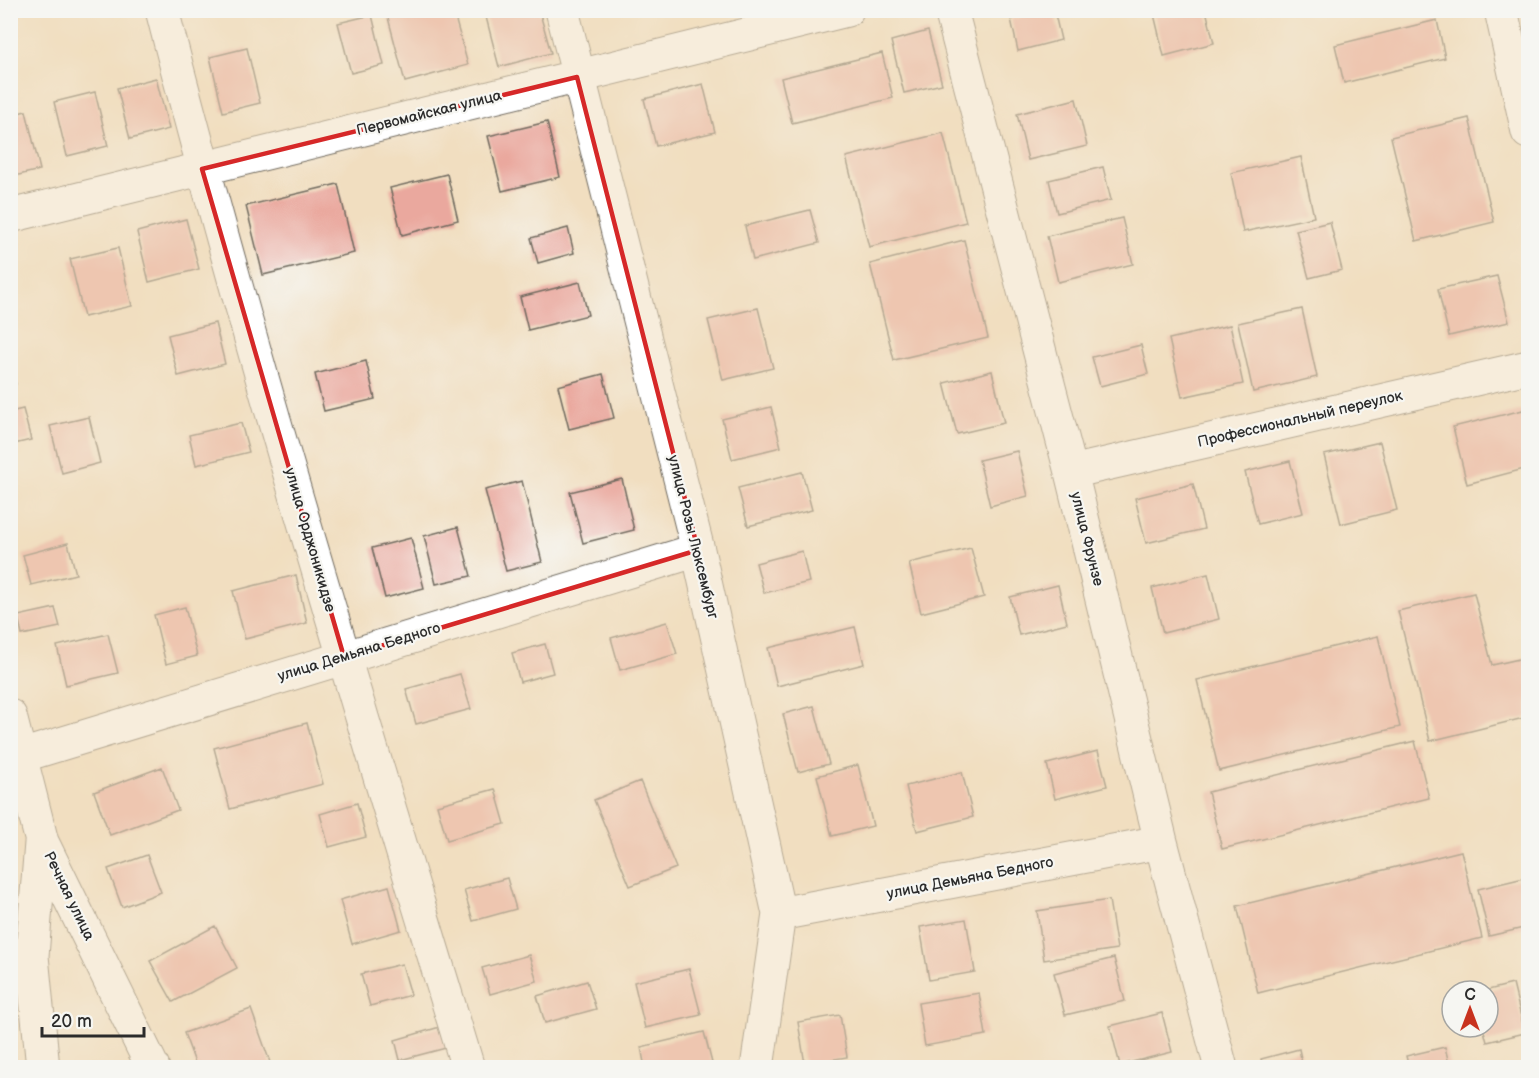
<svg xmlns="http://www.w3.org/2000/svg" width="1539" height="1078" viewBox="0 0 1539 1078" font-family="'Balsamiq Sans',sans-serif">
	<style>
		.building { fill: #eaa89e }
		.lines { fill: none; stroke-linecap: round; stroke-linejoin: round }
		.minor-casing { stroke: #706a5f; stroke-width: 35 }
		.major-casing { stroke: #706a5f; stroke-width: 35 }
		.minor { stroke: #fff; stroke-width: 33 }
		.major { stroke: #fff; stroke-width: 33 }
		.marked { fill: none; stroke: #d62828; stroke-width: 4.5; stroke-linejoin: round }
		.labels { text-anchor: middle; dominant-baseline: central; stroke-width: 4.5; stroke-linejoin: round; paint-order: stroke }
		.street-label { font-size: 15px; fill: #2b2b2b; stroke: #f6f6f2 }
	</style>
	<rect width="100%" height="100%" fill="#f6f6f2"/>
	<filter id="ink" filterUnits="userSpaceOnUse"><feTurbulence type="fractalNoise" baseFrequency=".0167" numOctaves="2"/><feDisplacementMap in="SourceGraphic" scale="12" xChannelSelector="R" yChannelSelector="G"/><feConvolveMatrix kernelMatrix="1 2 1 2 8 2 1 2 1" color-interpolation-filters="sRGB"/></filter>
	<filter id="wash" filterUnits="userSpaceOnUse"><feTurbulence type="fractalNoise" baseFrequency=".008" numOctaves="4" result="noise"/><feDisplacementMap in="SourceGraphic" scale="24" xChannelSelector="R" yChannelSelector="G"/><feGaussianBlur stdDeviation="1.35" result="paint"/><feColorMatrix in="noise" values="0 0 0 0 0 0 0 0 0 0 0 0 0 0 0 0 0 1.4 0 .05"/><feComposite in="paint" operator="in"/></filter>
	<g filter="url(#wash)">
		<rect width="100%" height="100%" fill="#f1dec0"/>
		<g id="blocks">
			<path class="building" d="M 386,10 L 453,10 L 468,65 L 405,82 Z
				M 510,10 L 539,10 L 551,53 L 499,67 L 486,17 Z
				M 1048,10 L 1054,10 L 1061,40 L 1018,51 L 1011,19 Z
				M 1153,10 L 1206,10 L 1214,43 L 1164,56 Z
				M 372,15 L 384,65 L 351,73 L 338,23 Z
				M 1437,20 L 1445,58 L 1344,83 L 1335,45 Z
				M 928,31 L 942,84 L 904,93 L 891,41 Z
				M 247,48 L 260,103 L 223,112 L 210,57 Z
				M 882,53 L 893,98 L 792,123 L 781,78 Z
				M 156,78 L 169,129 L 130,139 L 117,88 Z
				M 703,84 L 715,132 L 656,146 L 644,99 Z
				M 95,92 L 108,146 L 67,156 L 54,102 Z
				M 1076,99 L 1087,146 L 1028,160 L 1017,114 Z
				M 26,111 L 40,170 L 10,177 L 10,115 Z
				M 1469,118 L 1494,222 L 1416,241 L 1391,137 Z
				M 547,122 L 560,177 L 502,191 L 488,136 Z
				M 943,133 L 966,222 L 869,247 L 846,157 Z
				M 1301,157 L 1314,217 L 1243,232 L 1231,173 Z
				M 1103,167 L 1111,200 L 1057,213 L 1049,180 Z
				M 447,174 L 458,220 L 402,235 L 390,188 Z
				M 338,184 L 354,253 L 263,275 L 246,206 Z
				M 810,210 L 819,243 L 753,260 L 745,226 Z
				M 1122,218 L 1133,264 L 1058,282 L 1047,236 Z
				M 186,219 L 199,269 L 149,282 L 137,232 Z
				M 1330,222 L 1342,270 L 1309,278 L 1296,230 Z
				M 568,228 L 574,253 L 538,263 L 531,238 Z
				M 964,240 L 988,338 L 894,360 L 870,264 Z
				M 118,248 L 132,306 L 84,317 L 70,259 Z
				M 1497,276 L 1509,322 L 1449,336 L 1438,289 Z
				M 580,282 L 588,315 L 528,330 L 520,297 Z
				M 758,308 L 773,368 L 723,380 L 708,320 Z
				M 1302,309 L 1317,377 L 1253,392 L 1238,323 Z
				M 215,323 L 225,364 L 178,376 L 168,335 Z
				M 1230,325 L 1243,384 L 1182,397 L 1169,339 Z
				M 1141,345 L 1148,374 L 1100,386 L 1092,357 Z
				M 366,361 L 375,399 L 324,411 L 315,374 Z
				M 10,363 L 16,384 L 10,386 Z
				M 992,371 L 1004,423 L 957,434 L 944,383 Z
				M 603,374 L 614,418 L 569,429 L 558,386 Z
				M 771,407 L 781,447 L 732,459 L 722,419 Z
				M 23,409 L 31,440 L 10,445 L 10,412 Z
				M 1527,409 L 1528,468 L 1467,484 L 1453,427 Z
				M 89,417 L 100,463 L 62,473 L 50,426 Z
				M 241,423 L 249,452 L 196,465 L 189,435 Z
				M 1380,442 L 1397,510 L 1341,524 L 1324,455 Z
				M 1017,451 L 1028,496 L 990,506 L 979,460 Z
				M 1290,461 L 1303,513 L 1258,524 L 1245,472 Z
				M 802,472 L 812,510 L 748,526 L 738,488 Z
				M 622,479 L 634,530 L 583,543 L 570,492 Z
				M 522,481 L 542,562 L 506,571 L 485,490 Z
				M 1193,484 L 1204,529 L 1146,543 L 1135,498 Z
				M 458,527 L 471,576 L 436,584 L 424,536 Z
				M 411,538 L 424,588 L 385,598 L 372,548 Z
				M 68,543 L 76,574 L 31,585 L 23,555 Z
				M 971,548 L 984,597 L 921,613 L 909,563 Z
				M 802,551 L 809,582 L 764,593 L 756,563 Z
				M 1208,574 L 1219,619 L 1163,633 L 1152,588 Z
				M 296,575 L 307,623 L 245,639 L 233,591 Z
				M 1058,585 L 1067,623 L 1019,635 L 1010,597 Z
				M 1474,593 L 1492,665 L 1528,657 L 1528,717 L 1430,741 L 1398,611 Z
				M 185,607 L 197,656 L 166,664 L 154,615 Z
				M 55,608 L 60,627 L 22,635 L 18,616 Z
				M 667,622 L 677,654 L 620,670 L 611,638 Z
				M 855,627 L 864,664 L 777,686 L 768,648 Z
				M 108,634 L 118,673 L 66,685 L 57,646 Z
				M 1378,636 L 1400,727 L 1219,771 L 1197,680 Z
				M 545,644 L 553,673 L 520,682 L 512,653 Z
				M 460,674 L 471,709 L 416,724 L 406,689 Z
				M 814,706 L 829,764 L 798,772 L 783,714 Z
				M 307,723 L 323,784 L 230,809 L 214,748 Z
				M 1415,741 L 1429,798 L 1222,849 L 1208,792 Z
				M 1098,751 L 1107,786 L 1055,799 L 1047,764 Z
				M 858,765 L 873,826 L 832,836 L 817,776 Z
				M 162,767 L 178,810 L 110,835 L 94,792 Z
				M 962,772 L 973,817 L 917,831 L 906,786 Z
				M 640,781 L 676,868 L 630,886 L 594,800 Z
				M 495,789 L 505,824 L 447,840 L 437,805 Z
				M 357,803 L 366,837 L 329,847 L 320,814 Z
				M 1461,851 L 1482,938 L 1258,993 L 1237,906 Z
				M 147,855 L 161,892 L 122,907 L 108,869 Z
				M 1528,877 L 1528,927 L 1489,936 L 1478,889 Z
				M 507,878 L 516,909 L 473,921 L 464,890 Z
				M 389,886 L 401,930 L 352,944 L 340,900 Z
				M 1109,900 L 1117,949 L 1044,960 L 1037,911 Z
				M 966,919 L 975,972 L 929,980 L 920,927 Z
				M 215,926 L 237,968 L 173,1002 L 150,961 Z
				M 529,955 L 537,981 L 490,994 L 482,968 Z
				M 1114,958 L 1125,1001 L 1065,1015 L 1054,973 Z
				M 402,964 L 411,995 L 370,1006 L 361,974 Z
				M 689,969 L 701,1015 L 645,1028 L 634,982 Z
				M 587,981 L 596,1009 L 545,1023 L 537,996 Z
				M 1513,984 L 1525,1033 L 1487,1042 L 1483,1027 L 1488,1027 L 1488,990 Z
				M 979,993 L 986,1035 L 925,1046 L 918,1003 Z
				M 251,1009 L 271,1065 L 263,1068 L 197,1068 L 184,1033 Z
				M 1162,1013 L 1172,1052 L 1120,1065 L 1110,1026 Z
				M 840,1015 L 847,1057 L 805,1064 L 798,1022 Z
				M 440,1027 L 446,1048 L 400,1060 L 395,1040 Z
				M 704,1032 L 712,1063 L 694,1068 L 645,1068 L 641,1047 Z
				M 1445,1047 L 1450,1068 L 1409,1068 L 1406,1056 Z
				M 1299,1049 L 1303,1068 L 1263,1068 L 1261,1059 Z"/>
		</g>
	</g>
	<g filter="url(#ink)">
		<use href="#blocks" fill-opacity="0" stroke="#706a5f" stroke-width="1.5"/>
		<g class="lines">
			<defs>
				<path id="minor" d="M 162,10 C 253,366 362,717 468,1068
					M 562,10 L 698,550 L 779,914 L 757,1068
					M 951,10 L 1071,472 L 1161,842 L 1221,1068
					M 10,216 L 847,10
					M 1071,472 L 1528,367
					M 10,716 L 42,842 L 153,1068
					M 21,756 L 698,550
					M 41,843 L 32,956 L 43,1068
					M 779,914 L 1161,842"/>
				<path id="major" d="M 1501,10 L 1528,132"/>
			</defs>
			<use href="#minor" class="minor-casing"/>
			<use href="#major" class="major-casing"/>
			<use href="#minor" class="minor"/>
			<use href="#major" class="major"/>
		</g>
	</g>
	<path d="M0 0H1539V1078H0ZM 577,77 L 698,550 L 344,657 L 202,169 Z" fill="#f1dec0" fill-opacity=".55" fill-rule="evenodd"/>
	<path class="marked" d="M 577,77 L 698,550 L 344,657 L 202,169 Z"/>
	<g class="labels">
		<g class="street-label">
			<text transform="translate(429 113) rotate(-14)">Первомайская улица</text>
			<text transform="translate(1300 419) rotate(-13)">Профессиональный переулок</text>
			<text transform="translate(693 537) rotate(76)">улица Розы Люксембург</text>
			<text transform="translate(1087 539) rotate(76)">улица Фрунзе</text>
			<text transform="translate(310 540) rotate(74)">улица Орджоникидзе</text>
			<text transform="translate(359 652) rotate(-17)">улица Демьяна Бедного</text>
			<text transform="translate(970 878) rotate(-11)">улица Демьяна Бедного</text>
			<text transform="translate(69 896) rotate(64)">Речная улица</text>
		</g>
	</g>
	<rect width="1539" height="1078" fill="none" stroke="#f6f6f2" stroke-width="36"/>
	<g transform="translate(1470 1009)"><circle r="28" fill="#f6f6f2" stroke="#a5a5a2" stroke-width="1.5"/>
	<path d="M0-4.5L10 22L0 15L-10 22Z" fill="#c8321e"/>
	<text y="-9" font-size="16" font-weight="bold" text-anchor="middle" fill="#2b2b2b">С</text>
	</g>
	<path d="M42 1027v9h102v-9" fill="none" stroke="#2b2b2b" stroke-width="3"/>
	<text x="51" y="1027" font-size="18" fill="#2b2b2b" stroke="#f6f6f2" stroke-width="4.5" paint-order="stroke">20 m</text>
</svg>
